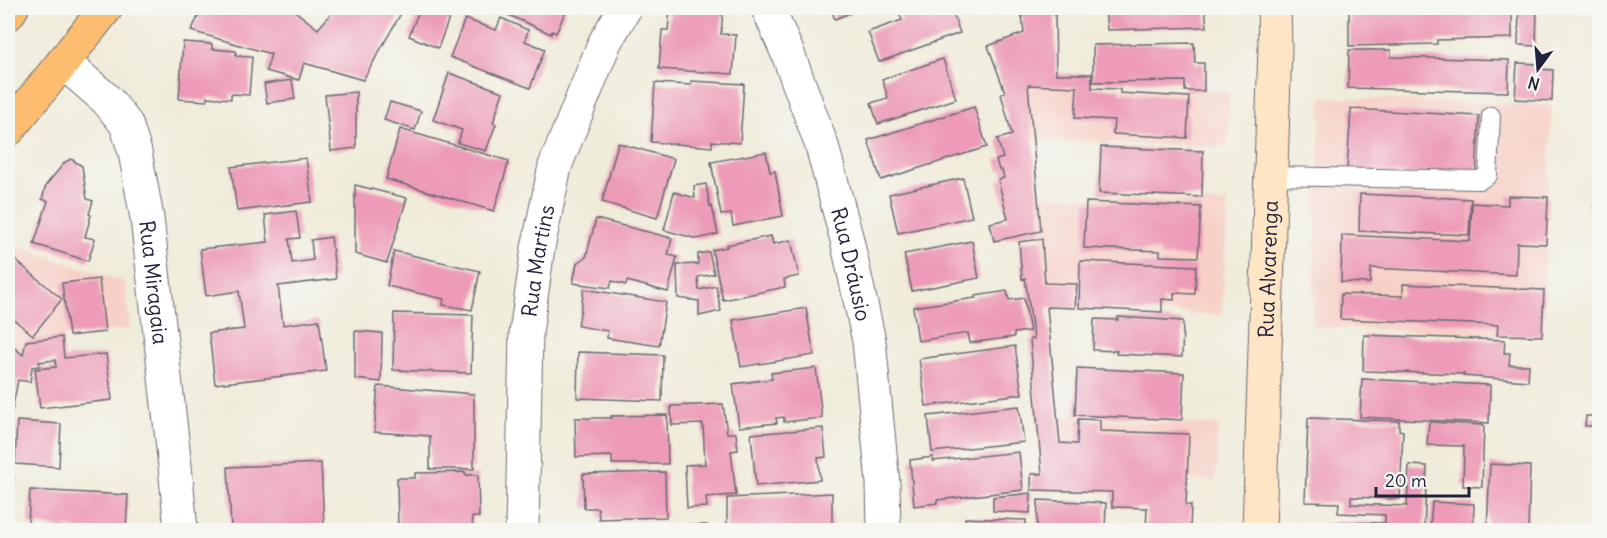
<svg xmlns="http://www.w3.org/2000/svg" width="1607" height="538" viewBox="0 0 1607 538" font-family="Delius,sans-serif">
	<style>
		.built { fill: #f7d1c8 }
		.building { fill: #ed9bb8 }
		.lines { fill: none; stroke-linecap: round; stroke-linejoin: round }
		.lane-casing { stroke: #6a6973; stroke-width: 20 }
		.street-casing { stroke: #6a6973; stroke-width: 35 }
		.secondary-casing { stroke: #6a6973; stroke-width: 35 }
		.highway-casing { stroke: #6a6973; stroke-width: 35 }
		.lane { stroke: #fff; stroke-width: 18 }
		.street { stroke: #fff; stroke-width: 33 }
		.secondary { stroke: #fee5c5; stroke-width: 33 }
		.highway { stroke: #fcbd6f; stroke-width: 33 }
		.labels { text-anchor: middle; dominant-baseline: central; stroke-width: 6; stroke-linejoin: round; paint-order: stroke }
		.street-label { font-size: 21px; fill: #22223b; stroke: #f6f6f2 }
	</style>
	<rect width="100%" height="100%" fill="#f6f6f2"/>
	<filter id="ink" filterUnits="userSpaceOnUse"><feTurbulence type="fractalNoise" baseFrequency=".0167" numOctaves="2"/><feDisplacementMap in="SourceGraphic" scale="12" xChannelSelector="R" yChannelSelector="G"/><feConvolveMatrix kernelMatrix="1 2 1 2 8 2 1 2 1" color-interpolation-filters="sRGB"/></filter>
	<filter id="wash" filterUnits="userSpaceOnUse"><feTurbulence type="fractalNoise" baseFrequency=".008" numOctaves="4" result="noise"/><feDisplacementMap in="SourceGraphic" scale="24" xChannelSelector="R" yChannelSelector="G"/><feGaussianBlur stdDeviation="1.35" result="paint"/><feColorMatrix in="noise" values="0 0 0 0 0 0 0 0 0 0 0 0 0 0 0 0 0 1.4 0 .05"/><feComposite in="paint" operator="in"/></filter>
	<g filter="url(#wash)">
		<rect width="100%" height="100%" fill="#f0ecda"/>
		<path class="built" d="M 1028,85 L 1229,92 L 1228,147 L 1032,140 Z
			M 1321,97 L 1552,106 L 1542,336 L 1312,327 Z
			M 1038,195 L 1228,203 L 1222,315 L 1047,307 Z
			M 8,243 L 125,282 L 130,329 L 26,341 L 8,432 Z
			M 1057,418 L 1218,425 L 1216,481 L 1064,475 Z"/>
		<g id="blocks">
			<path class="building" d="M 200,8 L 291,8 L 318,29 L 336,8 L 404,8 L 363,80 L 304,63 L 299,80 L 266,71 L 271,54 L 191,31 L 199,15 L 197,14 Z
				M 420,8 L 453,8 L 438,48 L 409,36 Z
				M 493,8 L 567,8 L 556,33 L 552,31 L 551,34 Z
				M 670,8 L 723,11 L 721,34 L 736,35 L 733,74 L 659,69 L 662,30 L 668,30 Z
				M 830,8 L 863,8 L 835,19 Z
				M 897,8 L 951,8 L 960,33 L 879,62 L 868,32 L 902,20 Z
				M 1021,8 L 1048,8 L 1048,13 L 1055,12 L 1056,74 L 1092,74 L 1092,88 L 1120,89 L 1120,93 L 1189,97 L 1187,138 L 1113,134 L 1114,120 L 1075,118 L 1077,87 L 1028,85 L 1041,231 L 994,241 L 990,223 L 1008,219 L 998,180 L 1004,178 L 1002,170 L 999,170 L 996,160 L 1003,158 L 997,139 L 1012,135 L 1001,94 L 1005,92 L 988,46 L 1024,33 Z
				M 1105,8 L 1205,8 L 1207,27 L 1107,30 Z
				M 1349,8 L 1498,8 L 1498,12 L 1512,11 L 1512,38 L 1437,40 L 1437,44 L 1349,46 Z
				M 1519,9 L 1537,10 L 1536,46 L 1518,45 Z
				M 501,18 L 528,30 L 525,41 L 545,49 L 530,88 L 450,57 L 465,19 L 496,30 Z
				M 183,42 L 212,44 L 212,49 L 236,51 L 236,56 L 252,57 L 249,95 L 231,94 L 231,99 L 207,97 L 207,101 L 179,99 Z
				M 1194,43 L 1195,63 L 1204,63 L 1204,91 L 1185,91 L 1185,81 L 1093,82 L 1093,45 Z
				M 1349,50 L 1391,50 L 1391,57 L 1509,60 L 1508,92 L 1348,88 Z
				M 943,59 L 956,99 L 878,124 L 871,103 L 888,98 L 882,79 Z
				M 1517,63 L 1539,64 L 1538,69 L 1553,70 L 1552,101 L 1515,99 Z
				M 449,73 L 503,92 L 493,123 L 496,124 L 486,151 L 458,143 L 462,130 L 433,120 Z
				M 292,80 L 295,99 L 267,103 L 264,84 Z
				M 691,81 L 744,84 L 740,143 L 712,141 L 712,147 L 651,142 L 655,83 L 691,85 Z
				M 356,92 L 356,148 L 331,151 L 325,95 Z
				M 390,102 L 421,111 L 415,130 L 384,120 Z
				M 974,107 L 987,147 L 881,180 L 868,140 Z
				M 1351,109 L 1479,116 L 1476,177 L 1347,170 Z
				M 400,129 L 509,161 L 494,211 L 386,179 Z
				M 618,143 L 674,159 L 657,218 L 602,202 Z
				M 1101,147 L 1203,151 L 1202,197 L 1099,193 Z
				M 766,152 L 770,172 L 775,171 L 783,216 L 733,226 L 731,214 L 721,215 L 711,162 Z
				M 1598,155 L 1599,155 L 1599,209 L 1595,209 Z
				M 306,158 L 312,202 L 237,211 L 231,167 Z
				M 71,159 L 82,166 L 87,199 L 93,201 L 89,214 L 91,215 L 85,237 L 95,239 L 88,261 L 34,244 L 48,201 L 42,199 L 46,185 L 65,162 Z
				M 963,178 L 972,217 L 898,233 L 889,194 Z
				M 706,184 L 710,207 L 712,206 L 718,234 L 697,239 L 664,230 L 674,192 L 695,198 L 694,186 Z
				M 355,185 L 407,198 L 387,263 L 355,254 Z
				M 1360,194 L 1471,199 L 1469,235 L 1359,231 Z
				M 1508,196 L 1548,197 L 1546,244 L 1517,243 L 1516,275 L 1371,268 L 1370,283 L 1341,282 L 1342,235 L 1470,241 L 1472,203 L 1508,205 Z
				M 1086,202 L 1201,207 L 1198,257 L 1160,256 L 1160,251 L 1084,248 Z
				M 296,211 L 300,238 L 289,239 L 292,263 L 313,260 L 311,240 L 331,237 L 336,279 L 278,286 L 283,325 L 319,320 L 326,371 L 215,384 L 209,333 L 244,329 L 239,291 L 206,296 L 200,249 L 268,242 L 265,215 Z
				M 596,219 L 672,238 L 668,255 L 677,257 L 668,292 L 627,281 L 626,285 L 612,281 L 610,288 L 573,283 L 577,263 L 586,257 Z
				M 771,236 L 773,244 L 791,240 L 799,276 L 784,279 L 785,287 L 723,300 L 712,250 L 727,247 L 726,245 Z
				M 1042,239 L 1045,283 L 1077,284 L 1075,308 L 1047,307 L 1060,443 L 1077,444 L 1078,419 L 1100,420 L 1100,431 L 1189,434 L 1186,505 L 1191,505 L 1190,530 L 1146,530 L 1147,508 L 1112,507 L 1112,492 L 1031,490 L 1031,474 L 1042,474 L 1030,339 L 1034,339 L 1025,278 L 1022,279 L 1019,242 Z
				M 972,241 L 979,278 L 912,291 L 904,254 Z
				M 394,251 L 480,271 L 472,310 L 443,305 L 444,299 L 387,286 Z
				M 709,252 L 714,274 L 698,277 L 699,290 L 716,286 L 721,311 L 699,316 L 699,301 L 678,298 L 677,265 L 698,264 L 698,254 Z
				M 8,254 L 62,299 L 33,335 L 8,315 Z
				M 1080,261 L 1196,266 L 1195,294 L 1174,293 L 1174,300 L 1162,299 L 1162,312 L 1079,308 Z
				M 99,279 L 105,332 L 69,336 L 62,283 Z
				M 1403,284 L 1544,290 L 1542,336 L 1497,335 L 1498,325 L 1340,319 L 1341,294 L 1403,296 Z
				M 584,289 L 666,302 L 659,346 L 607,338 L 608,331 L 578,326 Z
				M 1007,291 L 1009,300 L 1024,298 L 1030,331 L 1014,333 L 1014,337 L 970,343 L 968,333 L 918,341 L 913,307 L 976,298 L 975,296 Z
				M 806,308 L 814,355 L 741,367 L 733,320 Z
				M 394,313 L 473,315 L 471,373 L 393,370 Z
				M 1118,317 L 1183,321 L 1182,357 L 1116,354 L 1117,351 L 1093,350 L 1094,319 L 1118,320 Z
				M 355,331 L 382,333 L 381,382 L 355,379 Z
				M 1364,335 L 1505,340 L 1504,353 L 1510,353 L 1509,365 L 1529,365 L 1528,381 L 1463,376 L 1464,374 L 1363,371 Z
				M 62,337 L 64,358 L 106,354 L 112,400 L 40,408 L 35,369 L 56,367 L 55,360 L 39,362 L 40,366 L 32,367 L 30,382 L 18,380 L 11,416 L 8,414 L 8,342 L 23,355 L 26,341 Z
				M 1015,346 L 1022,394 L 926,406 L 919,359 Z
				M 578,352 L 663,355 L 662,401 L 577,398 Z
				M 816,368 L 822,418 L 784,422 L 784,417 L 776,418 L 777,423 L 739,427 L 733,384 L 772,379 L 771,373 Z
				M 1077,368 L 1184,373 L 1182,420 L 1075,415 Z
				M 1362,379 L 1490,385 L 1489,423 L 1360,417 Z
				M 378,386 L 474,394 L 474,469 L 430,469 L 430,436 L 374,432 Z
				M 723,404 L 727,433 L 736,433 L 738,450 L 731,451 L 736,495 L 706,497 L 707,507 L 687,508 L 685,465 L 705,464 L 703,424 L 672,425 L 671,406 Z
				M 1019,406 L 1024,442 L 932,452 L 928,416 Z
				M 667,415 L 668,464 L 612,464 L 612,456 L 576,457 L 575,418 L 612,418 L 611,416 Z
				M 1586,416 L 1599,416 L 1599,426 L 1585,426 Z
				M 1308,418 L 1399,421 L 1399,430 L 1403,431 L 1400,499 L 1351,497 L 1351,504 L 1407,506 L 1409,465 L 1427,466 L 1424,530 L 1335,530 L 1335,522 L 1385,523 L 1385,515 L 1338,513 L 1339,503 L 1305,502 Z
				M 17,421 L 61,424 L 59,467 L 15,464 Z
				M 1429,422 L 1484,425 L 1482,487 L 1463,486 L 1464,446 L 1427,445 Z
				M 823,428 L 826,457 L 818,458 L 820,480 L 756,486 L 751,434 Z
				M 1019,452 L 1023,490 L 937,500 L 937,503 L 914,506 L 910,460 L 933,457 L 933,461 Z
				M 321,463 L 324,525 L 231,529 L 228,467 Z
				M 1490,464 L 1530,466 L 1528,530 L 1487,530 Z
				M 465,472 L 466,475 L 478,475 L 479,517 L 472,517 L 473,530 L 398,530 L 397,478 L 415,478 L 415,473 Z
				M 665,472 L 666,517 L 599,519 L 598,508 L 584,508 L 583,474 Z
				M 8,476 L 14,476 L 10,530 L 8,530 Z
				M 30,490 L 128,495 L 126,530 L 76,530 L 76,528 L 28,525 Z
				M 832,493 L 832,530 L 727,530 L 727,498 Z
				M 1031,493 L 1030,513 L 993,511 L 993,497 Z
				M 1038,500 L 1106,503 L 1105,530 L 1037,530 Z
				M 1432,502 L 1474,504 L 1473,530 L 1430,530 Z
				M 965,518 L 1026,520 L 1025,530 L 965,530 Z
				M 693,525 L 707,525 L 707,530 L 693,530 Z"/>
		</g>
	</g>
	<g filter="url(#ink)">
		<use href="#blocks" fill-opacity="0" stroke="#6a6973" stroke-width="1.5"/>
		<g class="lines">
			<defs>
				<path id="lane" d="M 1271,176 L 1480,180 L 1488,175 L 1491,116"/>
				<g id="street">
					<path id="s1" d="M 768,8 L 788,54 L 822,146 L 847,240 L 869,341 L 883,483 L 884,530"/>
					<path id="s2" d="M 63,62 L 107,100 L 126,124 L 135,152 L 147,218 L 175,466 L 181,530"/>
					<path id="s3" d="M 522,530 L 526,333 L 538,248 L 555,166 L 605,42 L 625,8"/>
				</g>
				<g id="secondary">
					<path id="s4" d="M 1259,530 L 1275,47 L 1274,8"/>
				</g>
				<path id="highway" d="M 8,14 L 12,8
					M 8,130 L 63,62 L 106,8"/>
			</defs>
			<use href="#lane" class="lane-casing"/>
			<use href="#street" class="street-casing"/>
			<use href="#secondary" class="secondary-casing"/>
			<use href="#highway" class="highway-casing"/>
			<use href="#lane" class="lane"/>
			<use href="#street" class="street"/>
			<use href="#secondary" class="secondary"/>
			<use href="#highway" class="highway"/>
		</g>
	</g>
	<g class="labels">
		<g class="street-label">
			<text stroke="none"><textPath href="#s3" startOffset="270">Rua Martins</textPath></text>
			<text stroke="none"><textPath href="#s1" startOffset="270">Rua Dráusio</textPath></text>
			<text stroke="none"><textPath href="#s4" startOffset="261">Rua Alvarenga</textPath></text>
			<text stroke="none"><textPath href="#s2" startOffset="250">Rua Miragaia</textPath></text>
		</g>
	</g>
	<rect width="1607" height="538" fill="none" stroke="#f6f6f2" stroke-width="30"/>
	<g transform="translate(1538 69) rotate(196)" stroke="#f6f6f2" stroke-width="4.5" paint-order="stroke">
	<path d="M0-4.5L10 22L0 15L-10 22Z" fill="#22223b"/>
	<text y="-9" font-size="16" font-weight="bold" text-anchor="middle" fill="#22223b">N</text>
	</g>
	<path d="M1376 487v9h93v-9" fill="none" stroke="#22223b" stroke-width="3"/>
	<text x="1385" y="487" font-size="18" fill="#22223b" stroke="#f6f6f2" stroke-width="4.5" paint-order="stroke">20 m</text>
</svg>
